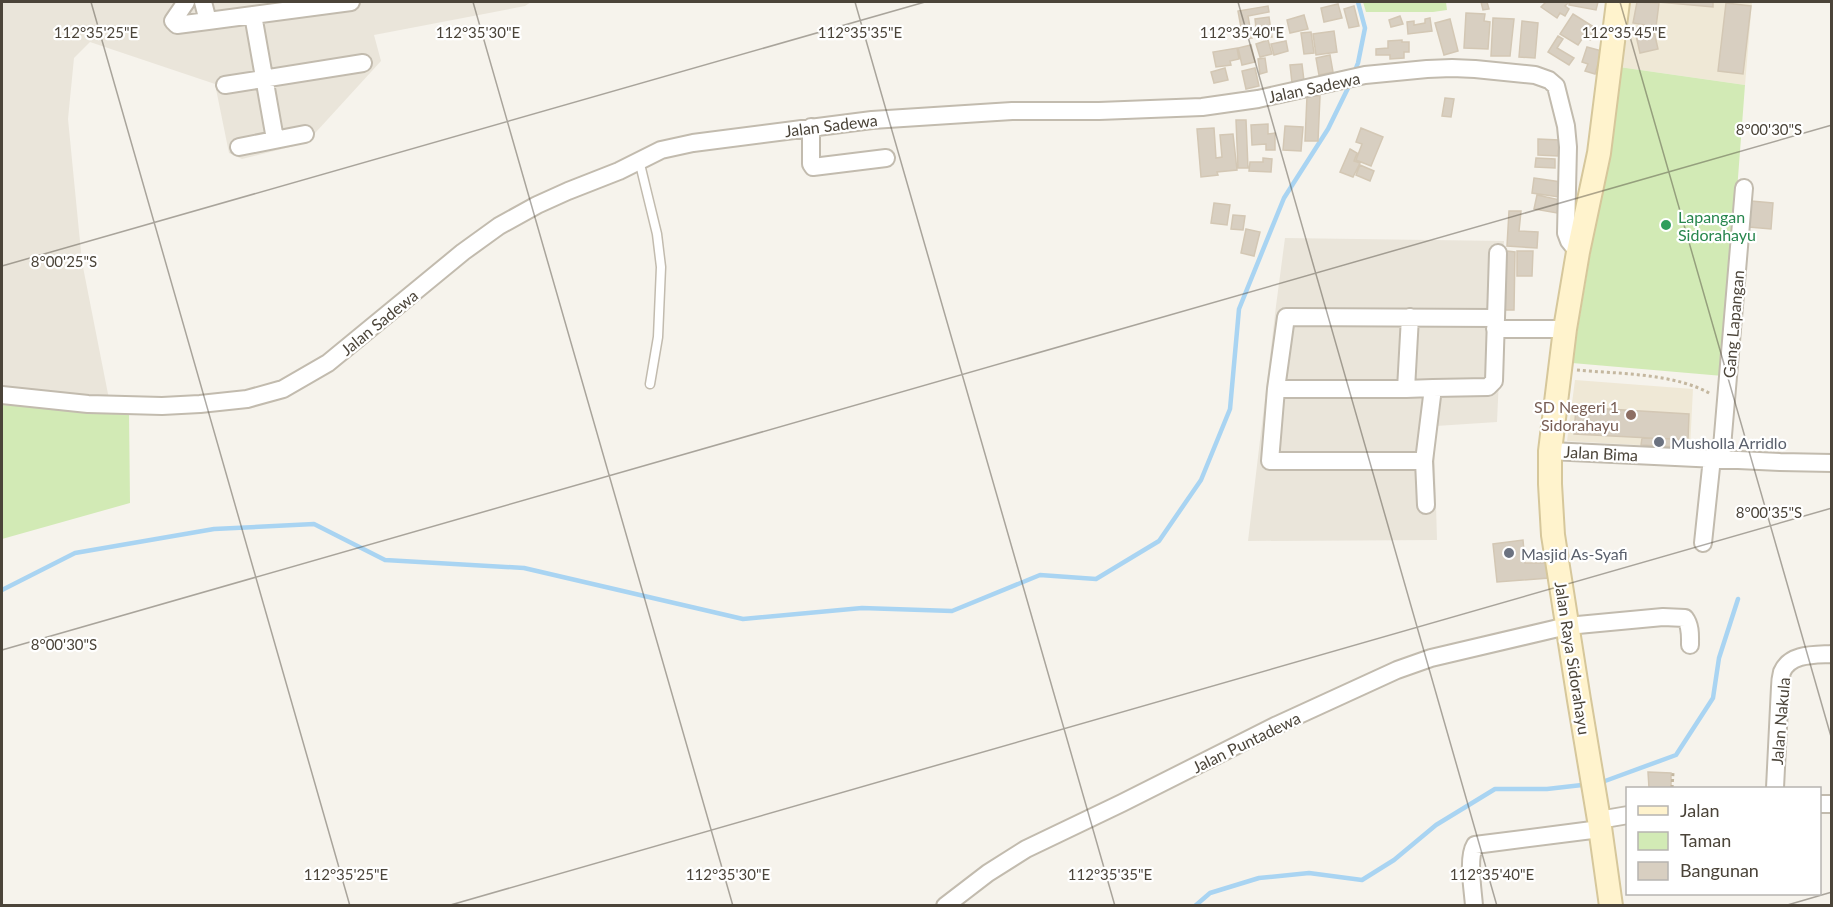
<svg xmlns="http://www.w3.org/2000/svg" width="1833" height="907" viewBox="0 0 1833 907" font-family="Lato,sans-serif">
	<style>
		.residential { fill: #eae5da }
		.education { fill: #efe8d6 }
		.green { fill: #d2eab5 }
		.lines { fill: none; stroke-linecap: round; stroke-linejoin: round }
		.stream { stroke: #a9d4f2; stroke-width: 4.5 }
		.building { fill: #d8cfc1; stroke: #d3c7b4; stroke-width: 1.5 }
		.lane-casing { stroke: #c2bbae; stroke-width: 11 }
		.street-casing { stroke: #c2bbae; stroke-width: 20 }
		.secondary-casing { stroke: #d6c79b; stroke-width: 26 }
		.path { stroke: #c4b79f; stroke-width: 3; stroke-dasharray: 3 3; stroke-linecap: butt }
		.lane { stroke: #fff; stroke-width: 8 }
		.street { stroke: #fff; stroke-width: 16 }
		.secondary { stroke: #fff3cd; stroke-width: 22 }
		.ticks { fill: none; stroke: #4b4439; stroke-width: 1.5; stroke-opacity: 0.45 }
		.leisure-dot { fill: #2e9e5b; stroke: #fff; stroke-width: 2 }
		.education-dot { fill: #8d6e63; stroke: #fff; stroke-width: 2 }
		.worship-dot { fill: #6b7280; stroke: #fff; stroke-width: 2 }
		.labels { text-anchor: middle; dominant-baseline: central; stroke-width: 4.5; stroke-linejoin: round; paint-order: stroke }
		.street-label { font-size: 16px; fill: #4b4439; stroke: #fff }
		.leisure-label { font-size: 16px; fill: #27864d; stroke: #fff; text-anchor: start }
		.education-label { font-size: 16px; fill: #785e54; stroke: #fff; text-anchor: end }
		.worship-label { font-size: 16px; fill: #5b616d; stroke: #fff; text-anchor: start }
		.ticks-label { font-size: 15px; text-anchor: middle; fill: #4b4439; stroke: #fff; stroke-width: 4.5; stroke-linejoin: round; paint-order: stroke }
	</style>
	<rect width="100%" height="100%" fill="#f6f3ec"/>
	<path class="residential" d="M 2,2 L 531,2 L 525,6 L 374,35 L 381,61 L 306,143 L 242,159 L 229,153 L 215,84 L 90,42 L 74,58 L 68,119 L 82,262 L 109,399 L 2,386 Z
		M 1285,238 L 1504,241 L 1501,321 L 1555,322 L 1501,335 L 1497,422 L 1436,426 L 1434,434 L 1437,540 L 1248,541 L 1276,306 Z"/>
	<path class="education" d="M 1626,2 L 1752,2 L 1745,85 L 1619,67 Z
		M 1575,380 L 1693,389 L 1690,448 L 1567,441 Z"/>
	<path class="green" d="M 1363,2 L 1446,2 L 1447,10 L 1433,12 L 1366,12 Z
		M 1619,67 L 1745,85 L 1723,376 L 1572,363 L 1591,250 Z
		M 2,405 L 129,412 L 130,503 L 2,539 Z"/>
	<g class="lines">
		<path class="stream" d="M 1354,73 L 1358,63 L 1365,28 L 1358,2
			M 2,590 L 75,553 L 214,529 L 314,524 L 385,560 L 524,568 L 743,619 L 862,608 L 952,611 L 1040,575 L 1096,579 L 1159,541 L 1201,480 L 1230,409 L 1239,309 L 1284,198 L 1328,129 L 1350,84
			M 1605,781 L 1676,755 L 1713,698 L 1719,658 L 1738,599
			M 1195,906 L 1210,893 L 1259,878 L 1309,873 L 1362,880 L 1394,860 L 1436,825 L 1495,789 L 1547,789 L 1582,785"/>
	</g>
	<path class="building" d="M 1481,2 L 1487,2 L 1489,9 L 1483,10 Z
		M 1546,2 L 1566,2 L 1568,3 L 1565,6 L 1569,9 L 1565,16 L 1560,13 L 1557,18 L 1541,7 Z
		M 1570,2 L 1598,2 L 1596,10 L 1569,5 Z
		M 1637,2 L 1659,3 L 1656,27 L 1633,23 Z
		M 1658,2 L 1713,2 L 1713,7 Z
		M 1726,3 L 1751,6 L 1743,74 L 1718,71 Z
		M 1338,4 L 1342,18 L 1324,22 L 1321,8 Z
		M 1268,6 L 1269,12 L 1248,16 L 1252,38 L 1243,39 L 1238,11 Z
		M 1354,6 L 1359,26 L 1349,28 L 1344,9 Z
		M 1466,13 L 1485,14 L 1484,21 L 1490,22 L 1488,49 L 1464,48 Z
		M 1573,14 L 1597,29 L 1590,40 L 1584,36 L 1578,45 L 1560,34 Z
		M 1304,15 L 1308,29 L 1290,33 L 1287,20 Z
		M 1400,16 L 1403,24 L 1391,27 L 1389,20 Z
		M 1269,17 L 1272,37 L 1257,38 L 1255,19 Z
		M 1430,18 L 1432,31 L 1408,34 L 1407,22 L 1414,21 L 1414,25 L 1425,23 L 1425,19 Z
		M 1493,18 L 1514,19 L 1510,56 L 1491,56 Z
		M 1450,19 L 1458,51 L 1444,55 L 1435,23 Z
		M 1522,21 L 1538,23 L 1535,58 L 1519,57 Z
		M 1653,27 L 1658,49 L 1640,53 L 1635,31 Z
		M 1334,31 L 1337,52 L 1316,55 L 1313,34 Z
		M 1311,32 L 1314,53 L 1304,54 L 1301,33 Z
		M 1558,36 L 1563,39 L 1557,48 L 1574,58 L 1569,65 L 1548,52 Z
		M 1268,40 L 1272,54 L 1260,57 L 1256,44 Z
		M 1402,40 L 1402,42 L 1409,42 L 1409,52 L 1404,52 L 1404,58 L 1390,59 L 1390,55 L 1376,55 L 1376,49 L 1388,48 L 1388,41 Z
		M 1286,41 L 1288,51 L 1274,55 L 1271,44 Z
		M 1251,45 L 1255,62 L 1242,65 L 1238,48 Z
		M 1587,47 L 1602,51 L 1595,74 L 1585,71 L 1588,64 L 1582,62 Z
		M 1237,48 L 1239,59 L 1230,61 L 1231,65 L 1216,67 L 1213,52 Z
		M 1330,55 L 1333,72 L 1319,75 L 1316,58 Z
		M 1265,58 L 1267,72 L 1260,74 L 1258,59 Z
		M 1302,64 L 1304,81 L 1292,83 L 1290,65 Z
		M 1225,68 L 1228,80 L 1214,83 L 1211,72 Z
		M 1255,68 L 1259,86 L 1246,89 L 1242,71 Z
		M 1307,96 L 1320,96 L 1318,141 L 1305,141 Z
		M 1445,98 L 1454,99 L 1451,117 L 1442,116 Z
		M 1236,120 L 1246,120 L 1248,168 L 1238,168 Z
		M 1268,124 L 1268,134 L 1275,133 L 1275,150 L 1266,150 L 1266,144 L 1252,145 L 1251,125 Z
		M 1285,126 L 1303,127 L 1301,151 L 1283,150 Z
		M 1214,128 L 1216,158 L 1222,157 L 1220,135 L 1233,134 L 1237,170 L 1217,172 L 1218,175 L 1201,177 L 1197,129 Z
		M 1361,128 L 1383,137 L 1371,166 L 1356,160 L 1362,144 L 1356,142 Z
		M 1538,139 L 1559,140 L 1558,156 L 1538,155 Z
		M 1350,149 L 1357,153 L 1354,161 L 1360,163 L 1353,177 L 1340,172 Z
		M 1263,158 L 1272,159 L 1271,172 L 1249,171 L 1250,162 L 1263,162 Z
		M 1536,158 L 1555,159 L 1555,168 L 1535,167 Z
		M 1360,165 L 1374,171 L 1370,181 L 1356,175 Z
		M 1534,178 L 1561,182 L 1559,197 L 1532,193 Z
		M 1537,195 L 1560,200 L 1557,213 L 1534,209 Z
		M 1751,201 L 1773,203 L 1771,229 L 1749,227 Z
		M 1214,203 L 1230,205 L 1227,225 L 1211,223 Z
		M 1509,211 L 1521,211 L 1519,231 L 1538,232 L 1537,248 L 1507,246 Z
		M 1233,215 L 1245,216 L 1243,230 L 1231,229 Z
		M 1246,229 L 1260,232 L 1254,256 L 1241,253 Z
		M 1507,251 L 1515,252 L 1514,310 L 1505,310 Z
		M 1517,251 L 1533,251 L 1532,276 L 1517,276 Z
		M 1576,407 L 1689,414 L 1688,440 L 1574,434 Z
		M 1642,438 L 1677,439 L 1676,447 L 1641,445 Z
		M 1523,540 L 1525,563 L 1548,563 L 1549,578 L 1497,582 L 1493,544 Z
		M 1648,772 L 1671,773 L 1671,788 L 1649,788 Z"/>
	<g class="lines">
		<defs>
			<path id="lane" d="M 639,160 L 657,234 L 661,267 L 658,337 L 650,384"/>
			<path id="street" d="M 186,2 L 173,21 L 177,25 L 208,21
				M 203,2 L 208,21 L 351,2
				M 253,15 L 275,139
				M 225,85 L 363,63
				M 811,127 L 811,164 L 813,167 L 886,158
				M 239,147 L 305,134
				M 1410,317 L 1406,389 L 1433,388 L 1424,461 L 1426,505
				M 1496,318 L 1498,253
				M 1495,329 L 1565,329
				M 1276,389 L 1270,461 L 1424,461
				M 1406,389 L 1276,389 L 1286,317 L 1496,318 L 1494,381 L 1488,387 L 1433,388
				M 2,395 L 88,404 L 162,406 L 200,404 L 247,399 L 283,389 L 328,363 L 463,252 L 499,226 L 537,205 L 568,191 L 619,171 L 661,150 L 693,143 L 872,120 L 1012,111 L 1099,111 L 1202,107 L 1258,99 L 1365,75 L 1427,69 L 1452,68 L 1475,69 L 1535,75 L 1549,80 L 1556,86 L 1566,126 L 1568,147 L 1566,233 L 1569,241 L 1578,252
				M 1550,451 L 1780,462 L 1832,463
				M 1721,459 L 1744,188
				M 1703,543 L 1712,458
				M 1775,788 L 1780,687 C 1780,682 1781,676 1782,672 C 1790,653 1815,655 1832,654
				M 1820,804 L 1832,804
				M 1599,820 L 1628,815
				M 945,906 L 988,873 L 1026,849 L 1122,803 L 1277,725 L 1397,670 L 1431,658 L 1567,626 L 1663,617 L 1685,618 C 1691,626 1690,636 1690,645
				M 1474,906 C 1473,890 1467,858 1475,845 L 1600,829"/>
			<path id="secondary" d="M 1611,906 L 1599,820 L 1579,700 L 1553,535 L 1550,484 L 1550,451 L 1565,329 L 1578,252 L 1599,153 L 1618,2"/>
		</defs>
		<use href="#lane" class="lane-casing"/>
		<use href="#street" class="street-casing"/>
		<use href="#secondary" class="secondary-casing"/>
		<path class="path" d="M 1577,370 C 1619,374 1674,373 1711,394
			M 1672,788 L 1673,773"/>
		<use href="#lane" class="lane"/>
		<use href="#street" class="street"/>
		<use href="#secondary" class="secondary"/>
	</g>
	<path class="ticks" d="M 91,2 L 350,906M 473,2 L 733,906M 855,2 L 1115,906M 1238,2 L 1497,906M 1620,2 L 1832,740M 2,266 L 925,2M 2,650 L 1832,125M 447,906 L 1832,508M 1784,906 L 1832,892"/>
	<circle class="leisure-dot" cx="1666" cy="225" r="6"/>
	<circle class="education-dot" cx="1631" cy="415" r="6"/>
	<g class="worship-dot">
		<circle cx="1659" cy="442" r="6"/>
		<circle cx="1509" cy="553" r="6"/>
	</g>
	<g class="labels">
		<g class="street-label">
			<text transform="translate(1314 87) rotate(-12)">Jalan Sadewa</text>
			<text transform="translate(831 125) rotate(-7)">Jalan Sadewa</text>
			<text transform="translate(379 322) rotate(-39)">Jalan Sadewa</text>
			<text transform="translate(1733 324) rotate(-85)">Gang Lapangan</text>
			<text transform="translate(1601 453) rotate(3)">Jalan Bima</text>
			<text transform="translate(1573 658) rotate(81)">Jalan Raya Sidorahayu</text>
			<text transform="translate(1780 721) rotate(-85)">Jalan Nakula</text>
			<text transform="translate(1246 742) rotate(-26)">Jalan Puntadewa</text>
		</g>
		<g class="leisure-label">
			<text x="1678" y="216">Lapangan<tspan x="1678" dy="18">Sidorahayu</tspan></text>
		</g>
		<g class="education-label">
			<text x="1619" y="406">SD Negeri 1<tspan x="1619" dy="18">Sidorahayu</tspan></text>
		</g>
		<g class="worship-label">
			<text x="1671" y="442">Musholla Arridlo</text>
			<text x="1521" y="553">Masjid As-Syafi</text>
		</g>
	</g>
	<g class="ticks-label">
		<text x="96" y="38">112°35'25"E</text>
		<text x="478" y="38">112°35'30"E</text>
		<text x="860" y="38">112°35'35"E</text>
		<text x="1242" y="38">112°35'40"E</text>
		<text x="1624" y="38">112°35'45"E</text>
		<text x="1769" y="135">8°00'30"S</text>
		<text x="64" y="267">8°00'25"S</text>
		<text x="1769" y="518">8°00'35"S</text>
		<text x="64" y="650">8°00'30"S</text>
		<text x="346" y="880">112°35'25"E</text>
		<text x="728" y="880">112°35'30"E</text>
		<text x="1110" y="880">112°35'35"E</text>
		<text x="1492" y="880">112°35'40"E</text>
	</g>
	<rect width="1833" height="907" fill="none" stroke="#4b4439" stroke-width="6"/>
	<rect x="1626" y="787" width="195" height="108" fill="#ffffff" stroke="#b7b4b0" stroke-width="1.5"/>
	<rect x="1638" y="806" width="30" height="9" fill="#fff3cd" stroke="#b7b4b0" stroke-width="1.5"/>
	<text x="1680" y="817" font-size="18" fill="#4b4439">Jalan</text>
	<rect x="1638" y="832" width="30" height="18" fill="#d2eab5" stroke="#b7b4b0" stroke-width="1.5"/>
	<text x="1680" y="847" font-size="18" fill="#4b4439">Taman</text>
	<rect x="1638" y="862" width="30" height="18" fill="#d8cfc1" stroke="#b7b4b0" stroke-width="1.5"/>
	<text x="1680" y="877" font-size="18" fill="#4b4439">Bangunan</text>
</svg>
